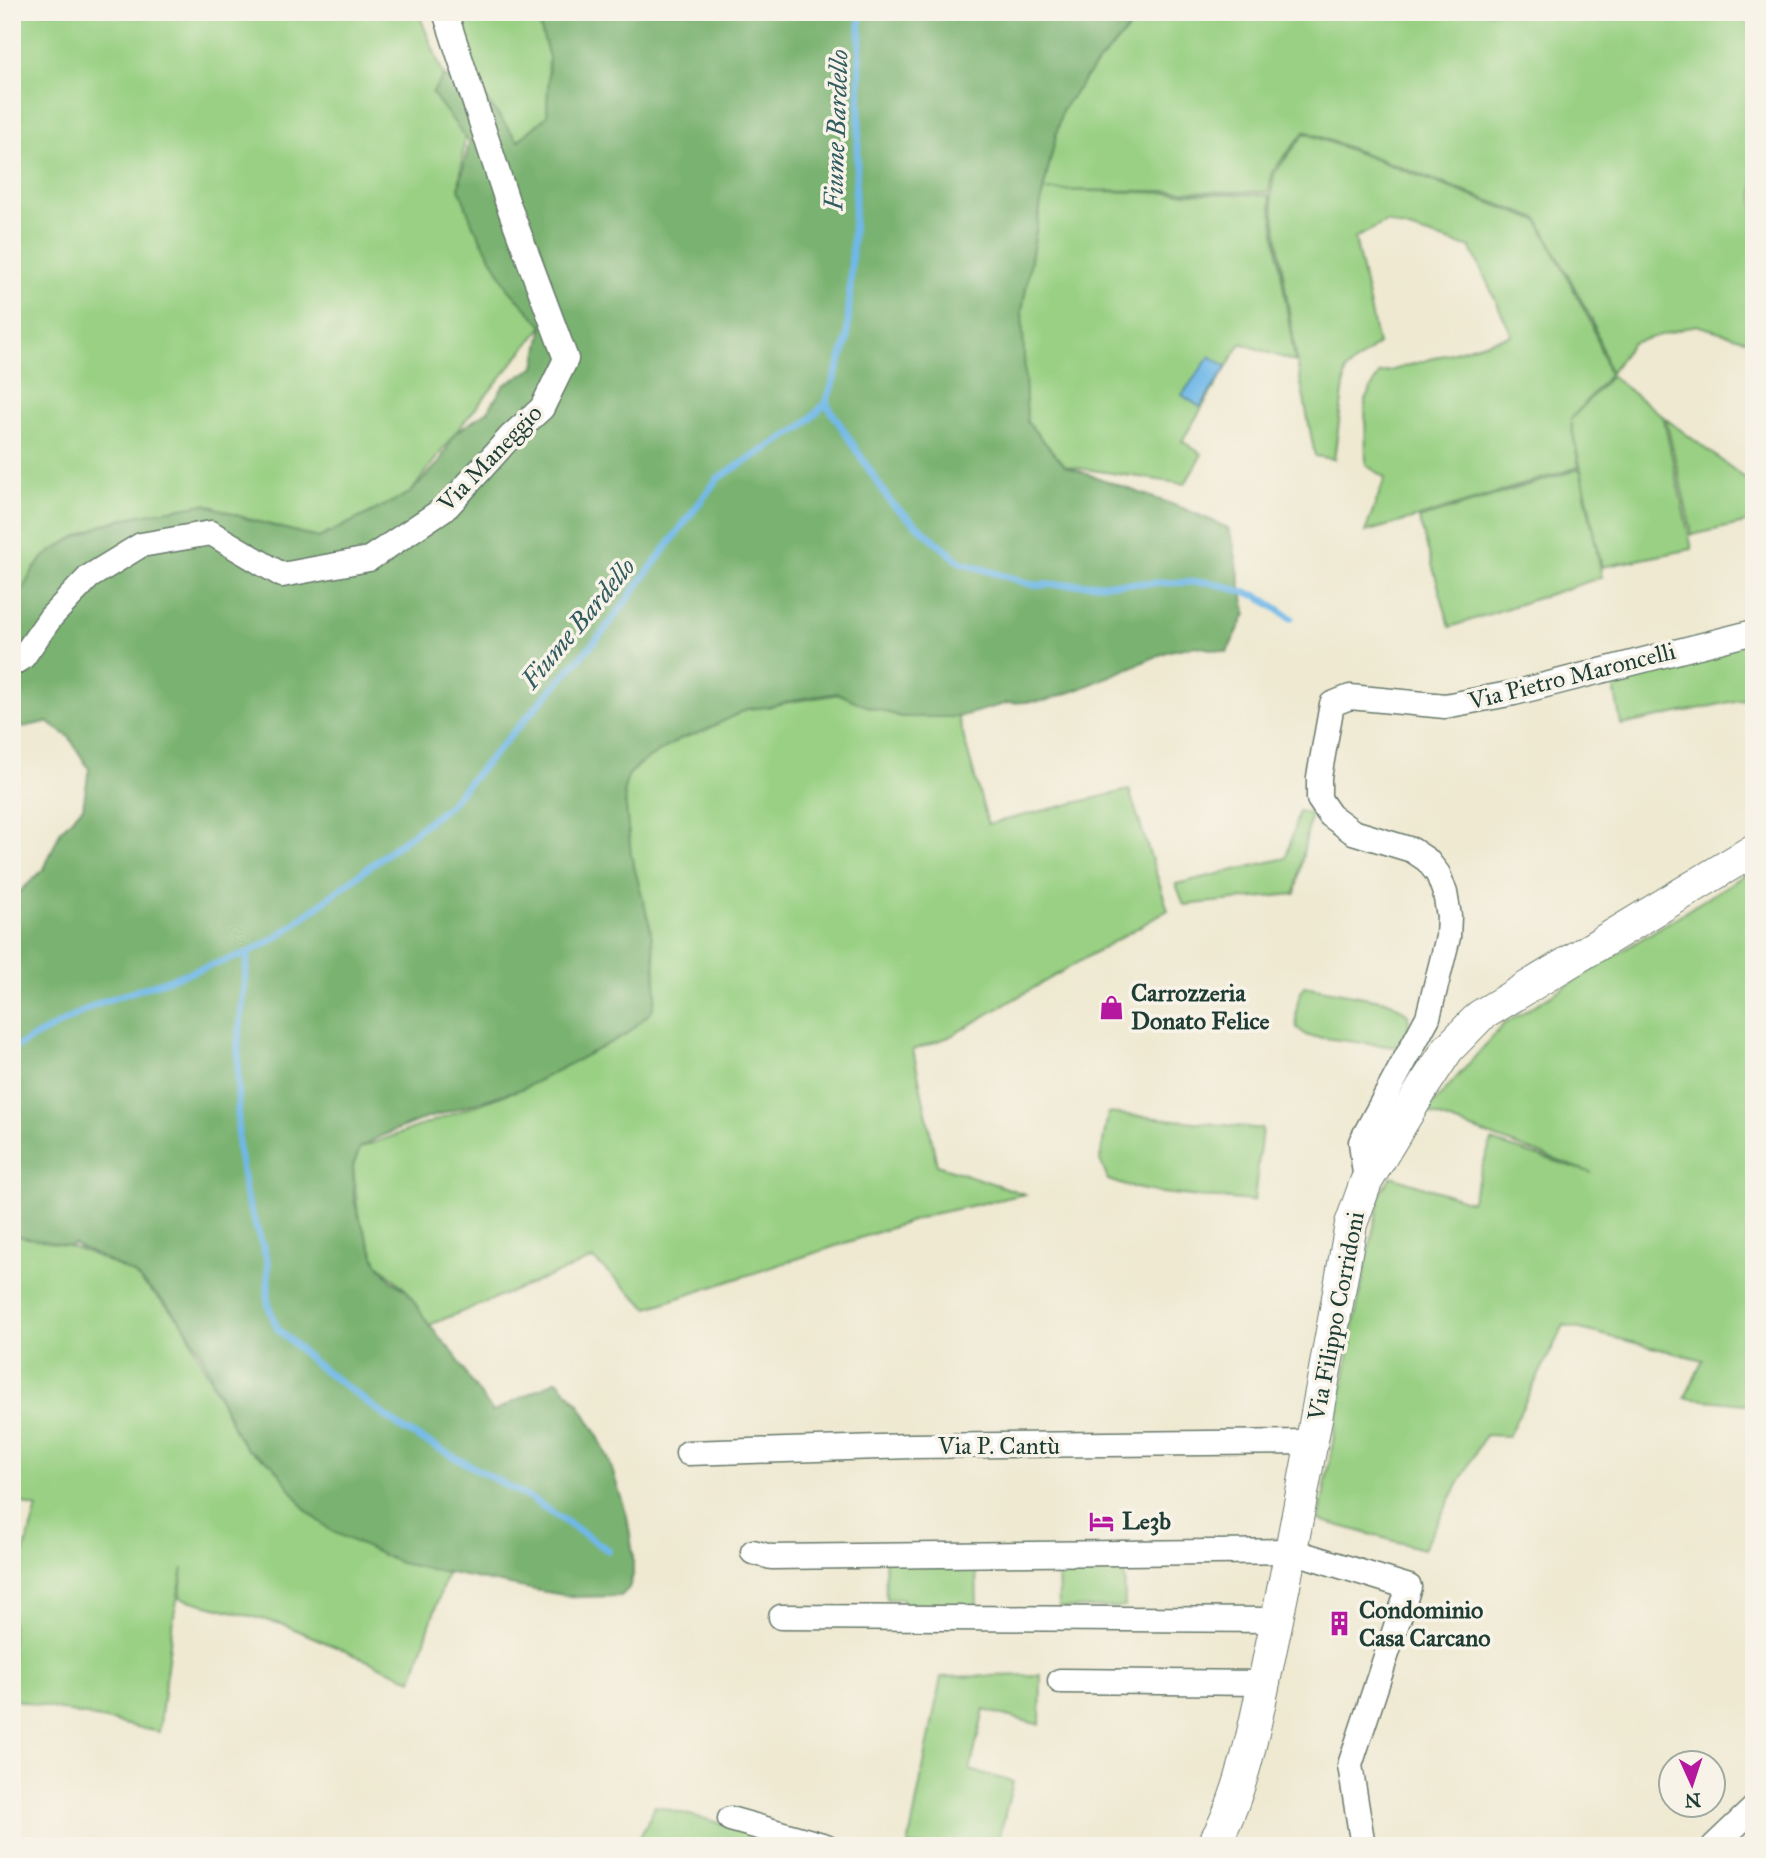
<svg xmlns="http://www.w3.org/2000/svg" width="1766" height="1858" viewBox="0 0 1766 1858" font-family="'IM FELL Great Primer',serif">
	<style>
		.green { fill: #99d083; stroke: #5c865c; stroke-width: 2 }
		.forest { fill: #7ab271; stroke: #4c7852; stroke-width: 2 }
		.water { fill: #70b8e8; stroke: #487a8e; stroke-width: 2 }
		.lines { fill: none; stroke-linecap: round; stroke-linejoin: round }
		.stream { stroke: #70b8e8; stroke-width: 7 }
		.minor-casing { stroke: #68796b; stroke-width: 27 }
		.tertiary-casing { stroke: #68796b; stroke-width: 34 }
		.minor { stroke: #fff; stroke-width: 24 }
		.tertiary { stroke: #fff; stroke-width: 32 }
		.labels { text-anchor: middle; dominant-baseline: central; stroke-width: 7; stroke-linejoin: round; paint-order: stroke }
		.street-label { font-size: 24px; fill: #1f3d34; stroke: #f7f3e8 }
		.poi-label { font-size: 24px; font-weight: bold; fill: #1f3d34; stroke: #f7f3e8; text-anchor: start }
		.water-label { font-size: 26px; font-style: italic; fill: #335c61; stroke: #f7f3e8 }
	</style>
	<rect width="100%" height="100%" fill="#f7f3e8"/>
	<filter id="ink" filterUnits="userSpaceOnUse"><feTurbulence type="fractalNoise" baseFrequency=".0143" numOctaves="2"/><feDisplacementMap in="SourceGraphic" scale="14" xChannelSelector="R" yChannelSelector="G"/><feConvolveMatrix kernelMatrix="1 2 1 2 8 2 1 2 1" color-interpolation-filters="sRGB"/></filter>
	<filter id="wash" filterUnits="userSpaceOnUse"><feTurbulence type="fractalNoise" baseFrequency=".00686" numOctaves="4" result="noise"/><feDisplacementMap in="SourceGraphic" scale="28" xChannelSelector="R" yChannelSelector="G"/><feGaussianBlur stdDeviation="1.57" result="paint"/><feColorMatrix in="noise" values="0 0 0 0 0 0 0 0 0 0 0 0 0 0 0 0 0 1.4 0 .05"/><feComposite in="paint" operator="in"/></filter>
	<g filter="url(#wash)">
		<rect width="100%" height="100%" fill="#efe9d1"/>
		<path class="green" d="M 12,12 L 418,12 L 444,76 L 432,93 L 465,136 L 459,188 L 543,326 L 455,433 L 410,493 L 319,538 L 242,517 L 205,504 L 132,517 L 105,524 L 68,541 L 45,556 L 33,570 L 12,610 Z
			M 454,12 L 536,12 L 549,57 L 547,116 L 518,141 L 482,94 Z
			M 1140,12 L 1754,12 L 1754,342 L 1696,325 L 1632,343 L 1610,373 L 1593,322 L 1538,219 L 1305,131 L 1272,172 L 1269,192 L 1044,190 L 1269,195 L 1295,362 L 1241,343 L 1182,441 L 1202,454 L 1185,484 L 1065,466 L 1027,422 L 1022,311 L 1043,191 L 1062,110 L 1093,68 L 1138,19 Z
			M 1305,133 L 1538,221 L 1592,325 L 1609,375 L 1570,420 L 1611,376 L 1663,416 L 1692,549 L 1602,567 L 1571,423 L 1579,467 L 1419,517 L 1365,532 L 1385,478 L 1366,465 L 1365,400 L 1379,374 L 1512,335 L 1471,248 L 1386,222 L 1355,238 L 1378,344 L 1346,370 L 1334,459 L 1315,456 L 1297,362 L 1271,195 L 1274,174 Z
			M 1666,419 L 1754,485 L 1754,521 L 1692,535 Z
			M 1580,469 L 1602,577 L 1450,627 L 1419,519 Z
			M 1754,639 L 1754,697 L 1621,725 L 1612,675 Z
			M 841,694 L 901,717 L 958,717 L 988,824 L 1129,790 L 1168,910 L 949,1037 L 913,1050 L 937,1165 L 1025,1194 L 933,1214 L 648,1308 L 593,1259 L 429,1325 L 407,1291 L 377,1263 L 358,1214 L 353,1166 L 360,1148 L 524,1088 L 655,962 L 650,926 L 631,855 L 624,789 L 627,776 L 638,765 L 680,739 L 747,709 Z
			M 1299,811 L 1311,814 L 1295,894 L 1184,905 L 1176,884 L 1286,858 Z
			M 1754,869 L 1754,1405 L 1685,1398 L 1703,1360 L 1564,1325 L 1508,1436 L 1485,1435 L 1423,1549 L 1319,1520 L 1356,1313 L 1381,1192 L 1391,1176 L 1471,1202 L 1491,1141 L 1592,1173 L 1426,1112 L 1503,1025 Z
			M 1304,986 L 1391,1002 L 1408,1014 C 1410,1029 1408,1039 1395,1047 L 1308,1036 L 1297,1028 C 1295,1015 1297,996 1304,986 Z
			M 1108,1113 L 1262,1129 L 1254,1201 C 1206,1196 1153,1197 1108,1180 L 1100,1160 Z
			M 12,1236 L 42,1239 L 85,1251 L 133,1273 L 183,1323 L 236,1433 L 247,1449 L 272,1464 L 413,1566 L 447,1573 L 412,1680 L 285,1625 L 180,1598 L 183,1568 L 172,1627 L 159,1732 L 12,1699 L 12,1592 L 37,1508 L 12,1500 Z
			M 1124,1557 L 1125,1607 L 1059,1608 L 1058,1559 Z
			M 885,1560 L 976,1560 L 977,1610 L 904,1609 L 903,1599 L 886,1599 Z
			M 1041,1675 L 1040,1725 L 984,1710 L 970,1770 L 1013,1782 L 997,1846 L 908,1846 L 941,1677 Z
			M 655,1806 L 766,1835 L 763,1846 L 636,1846 Z"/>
		<path class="forest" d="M 536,12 L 1140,12 L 1138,19 L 1093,68 L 1062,110 L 1043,191 L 1022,311 L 1027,422 L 1065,466 L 1185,509 L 1228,528 L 1233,542 L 1246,614 L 1227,652 L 1196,646 L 1169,651 L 1077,690 L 1044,701 L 1008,703 L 958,717 L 901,717 L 861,704 L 838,693 L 799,699 L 768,707 L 747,709 L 704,731 L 680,739 L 638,765 L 628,776 L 624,789 L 631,855 L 650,926 L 655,962 L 656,994 L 652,1011 L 627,1034 L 524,1088 L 418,1121 L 381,1136 L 360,1148 L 353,1166 L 354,1198 L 358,1214 L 377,1263 L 392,1281 L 407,1291 L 429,1325 L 455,1355 L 469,1379 L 493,1412 L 557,1380 L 579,1404 L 596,1432 L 609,1460 L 627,1516 L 633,1554 L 633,1575 L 629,1588 L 621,1596 L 576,1597 L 540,1591 L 400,1563 L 331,1531 L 305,1509 L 272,1464 L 247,1449 L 236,1433 L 200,1351 L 183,1323 L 168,1306 L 133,1273 L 73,1244 L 70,1246 L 12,1235 L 12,899 L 44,869 L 61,830 L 83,807 L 89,769 L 69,737 L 47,722 L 12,729 L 12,610 L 33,570 L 45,556 L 68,541 L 105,524 L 140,515 L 205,504 L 251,520 L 319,538 L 410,493 L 439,463 L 455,433 L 488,411 L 504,385 L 535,367 L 543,326 L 509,290 L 473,225 L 459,188 L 469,142 L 432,93 L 444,76 L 482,94 L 518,141 L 547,116 L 549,57 Z"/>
		<path class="water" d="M 1210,356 L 1227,367 L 1200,407 L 1182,395 Z"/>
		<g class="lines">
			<path class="stream" d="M 826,403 L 891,503 L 960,562 L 1033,585 L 1209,582 L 1258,596 L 1291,618
				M 248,953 L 238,1044 L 238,1147 L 246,1197 L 268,1262 L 268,1304 L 277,1328 L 313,1362 L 403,1429 L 533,1500 L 608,1550
				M 12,1049 L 99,1003 L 248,953 L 279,936 L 446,808 L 603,632 L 718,478 L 802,427 L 826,403 L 847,341 L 859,126 L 860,12"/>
		</g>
	</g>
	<g filter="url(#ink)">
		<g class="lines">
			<defs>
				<path id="minor" d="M 12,664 L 23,657 L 51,617 L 89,577 L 141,545 L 211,533 L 282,575 L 369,559 L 448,506 L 510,437 L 542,408 L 566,359 L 508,204 L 445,12
					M 1366,1182 L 1361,1142 L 1428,1017 L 1448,937 L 1449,916 L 1445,893 L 1438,874 L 1427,860 L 1412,850 L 1353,832 L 1330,815 L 1319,799 L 1319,777 L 1332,704 L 1350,697 L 1445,706 L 1514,693 L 1754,632
					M 688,1453 L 911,1446 L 1310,1442
					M 753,1552 L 771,1557 L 1292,1551 L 1409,1587 L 1350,1765 L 1363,1846
					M 781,1617 L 1277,1620
					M 1060,1681 L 1263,1683
					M 730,1819 L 826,1846
					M 1714,1846 L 1754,1808"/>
				<path id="tertiary" d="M 1212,1846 C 1243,1799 1258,1709 1270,1653 C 1300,1511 1326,1367 1351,1224 L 1366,1182 L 1425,1084 L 1448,1049 L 1480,1016 L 1754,850"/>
			</defs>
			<use href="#minor" class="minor-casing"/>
			<use href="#tertiary" class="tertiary-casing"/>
			<use href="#minor" class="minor"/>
			<use href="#tertiary" class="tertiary"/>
		</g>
	</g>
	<defs>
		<symbol id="shop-bare" viewBox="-9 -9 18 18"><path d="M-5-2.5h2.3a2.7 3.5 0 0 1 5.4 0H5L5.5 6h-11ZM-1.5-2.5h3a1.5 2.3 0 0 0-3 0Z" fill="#b5179e" stroke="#f7f3e8" stroke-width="2.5" paint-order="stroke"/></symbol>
		<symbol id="hotel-bare" viewBox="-9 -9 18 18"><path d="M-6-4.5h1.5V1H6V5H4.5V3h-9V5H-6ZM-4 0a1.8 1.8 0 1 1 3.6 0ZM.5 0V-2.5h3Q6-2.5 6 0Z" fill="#b5179e" stroke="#f7f3e8" stroke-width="2.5" paint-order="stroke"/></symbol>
		<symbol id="building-bare" viewBox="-9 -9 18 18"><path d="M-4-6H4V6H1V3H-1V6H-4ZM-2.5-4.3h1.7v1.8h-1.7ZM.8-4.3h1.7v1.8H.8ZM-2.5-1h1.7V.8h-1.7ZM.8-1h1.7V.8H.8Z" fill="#b5179e" stroke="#f7f3e8" stroke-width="2.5" paint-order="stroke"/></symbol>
	</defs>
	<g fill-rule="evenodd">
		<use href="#shop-bare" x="1094" y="990" width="35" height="35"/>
		<use href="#hotel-bare" x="1084" y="1504" width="35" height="35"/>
		<use href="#building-bare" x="1322" y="1606" width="35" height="35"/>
	</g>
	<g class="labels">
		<g class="street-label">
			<text transform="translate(490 458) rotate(-46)">Via Maneggio</text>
			<text transform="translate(1572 676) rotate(-14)">Via Pietro Maroncelli</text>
			<text transform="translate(1336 1316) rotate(-79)">Via Filippo Corridoni</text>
			<text x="999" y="1446">Via P. Cantù</text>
		</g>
		<g class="poi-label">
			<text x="1131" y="993">Carrozzeria<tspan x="1131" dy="28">Donato Felice</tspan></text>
			<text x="1122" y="1521">Le3b</text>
			<text x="1359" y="1610">Condominio<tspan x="1359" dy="28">Casa Carcano</tspan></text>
		</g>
		<g class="water-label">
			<text transform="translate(836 130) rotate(-88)">Fiume Bardello</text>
			<text transform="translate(578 623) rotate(-50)">Fiume Bardello</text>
		</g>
	</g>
	<rect width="1766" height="1858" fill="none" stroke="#f7f3e8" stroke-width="42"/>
	<g transform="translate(1692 1784) rotate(177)"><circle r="33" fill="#f7f3e8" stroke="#a1aaa0" stroke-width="2"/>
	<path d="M0-5L12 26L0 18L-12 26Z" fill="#b5179e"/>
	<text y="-10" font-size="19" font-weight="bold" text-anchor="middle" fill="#1f3d34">N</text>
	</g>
</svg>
